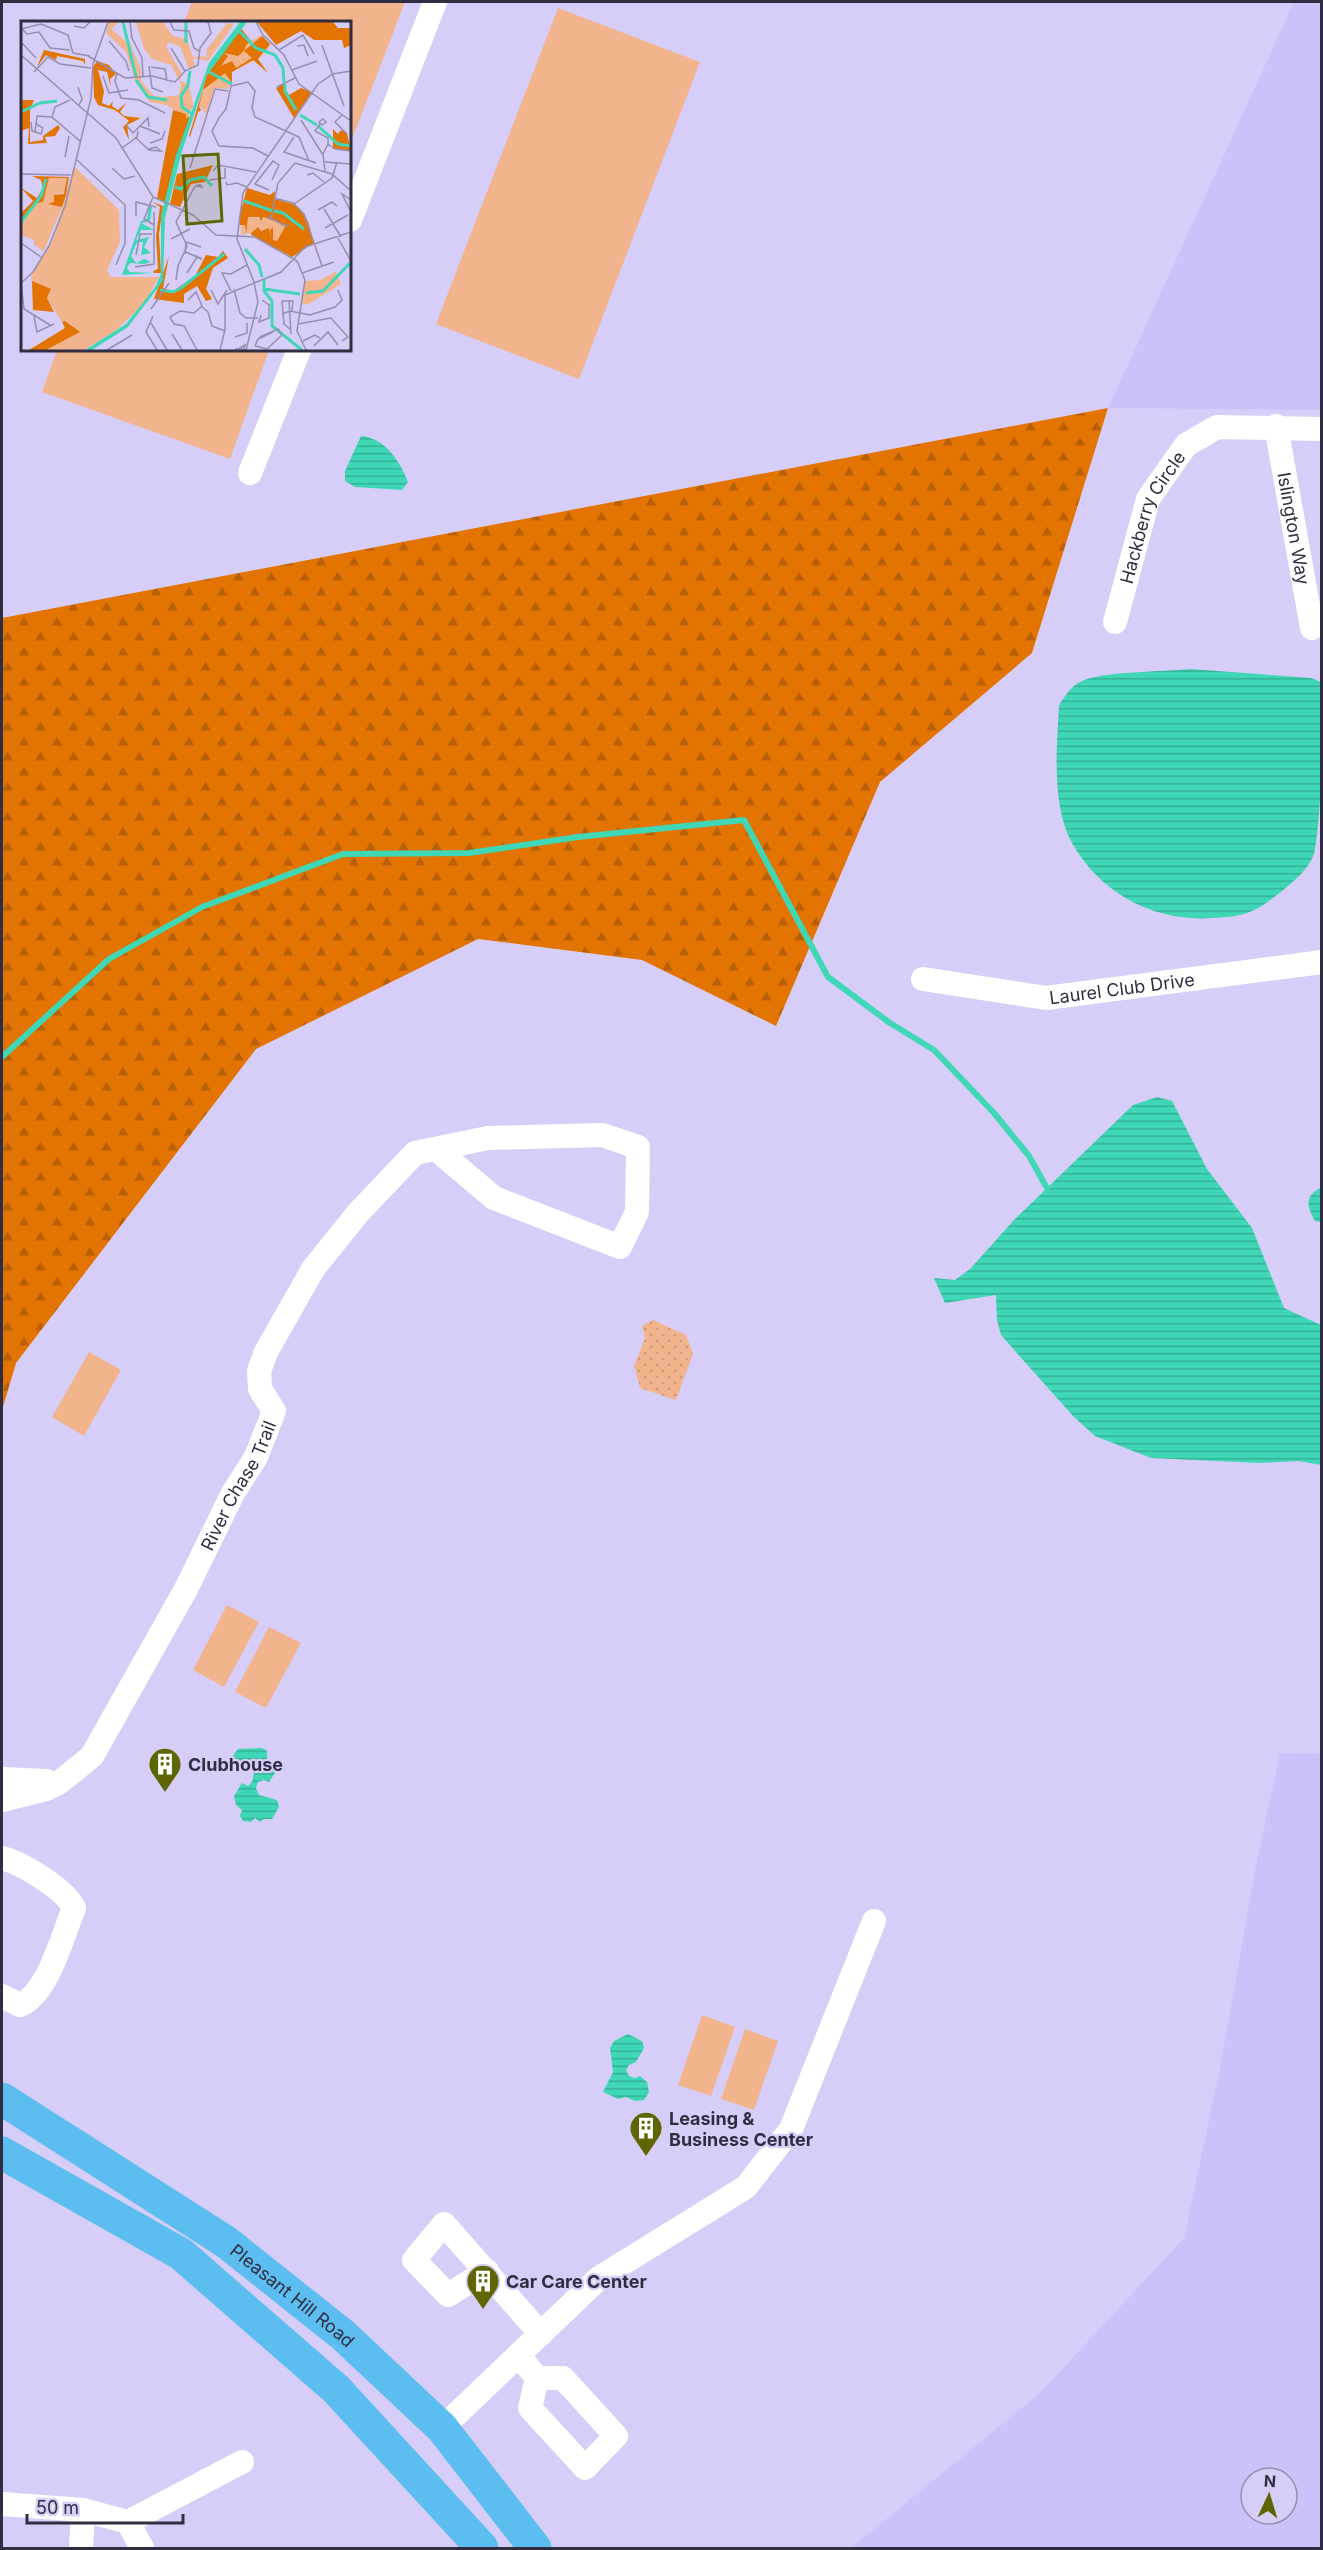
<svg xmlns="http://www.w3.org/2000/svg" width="1323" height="2550" viewBox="0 0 1323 2550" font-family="Inter,sans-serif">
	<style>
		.built { fill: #cdc1fc; fill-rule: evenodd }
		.grass { fill: url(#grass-dots) }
		.forest { fill: url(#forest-firs) }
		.pitch { fill: #f1b48d }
		.water { fill: url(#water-rules) }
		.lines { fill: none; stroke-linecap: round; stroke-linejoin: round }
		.stream { stroke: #3fd7b5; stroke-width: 6 }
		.minor { stroke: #fff; stroke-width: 24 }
		.highway { stroke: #5cbdf0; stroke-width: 33 }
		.labels { text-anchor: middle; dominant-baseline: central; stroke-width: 4.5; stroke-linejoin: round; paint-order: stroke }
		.street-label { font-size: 18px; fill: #312d41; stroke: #d6cef8 }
		.poi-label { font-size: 18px; font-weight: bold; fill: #312d41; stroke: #d6cef8; text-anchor: start }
		.inset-river { fill: none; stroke: #3fd7b5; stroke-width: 3 }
		.inset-road { fill: none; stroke: #948eaf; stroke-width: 1.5 }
		.view { fill: #5f6503; fill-opacity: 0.15; stroke: #5f6503; stroke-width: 3 }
		.inset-edge { fill: none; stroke: #312d41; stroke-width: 3 }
	</style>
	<defs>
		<pattern id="grass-dots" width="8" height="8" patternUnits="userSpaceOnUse" patternTransform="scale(1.5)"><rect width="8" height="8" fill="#f1b48d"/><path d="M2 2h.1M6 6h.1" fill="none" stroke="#cf9b7b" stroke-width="1.8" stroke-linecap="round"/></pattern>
		<pattern id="forest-firs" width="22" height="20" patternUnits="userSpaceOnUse" patternTransform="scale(1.5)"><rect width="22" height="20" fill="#e37402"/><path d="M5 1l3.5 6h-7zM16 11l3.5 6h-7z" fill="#b96006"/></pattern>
		<pattern id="water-rules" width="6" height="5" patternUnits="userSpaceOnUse" patternTransform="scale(1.5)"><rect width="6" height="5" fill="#3fd7b5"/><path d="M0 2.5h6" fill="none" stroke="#35af95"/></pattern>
	</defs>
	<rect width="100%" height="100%" fill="#d6cef8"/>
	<path class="built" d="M 1294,2 L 1321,2 L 1321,410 L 1108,408 Z
		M 1280,1753 L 1321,1754 L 1321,2548 L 851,2548 L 1040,2393 L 1184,2238 L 1221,2063 L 1256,1865 ZM 1251,2478 L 1287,2478 L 1287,2514 L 1251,2514 Z"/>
	<path class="grass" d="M 653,1320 L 686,1335 L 693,1354 L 676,1400 L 640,1388 L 634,1366 L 645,1338 L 642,1326 Z"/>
	<path class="forest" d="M 1108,408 L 1032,653 L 880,782 L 776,1026 L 642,960 L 478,939 L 256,1049 L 16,1363 L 2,1410 L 2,618 Z"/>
	<path class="pitch" d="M 192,2 L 405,2 L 351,142 L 350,22 L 184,22 Z
		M 558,8 L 700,62 L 579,379 L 436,324 Z
		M 57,350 L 269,350 L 230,459 L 42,392 Z
		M 89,1352 L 121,1370 L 84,1436 L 52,1417 Z
		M 227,1605 L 259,1622 L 224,1687 L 193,1670 Z
		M 269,1627 L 301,1643 L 266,1708 L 235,1692 Z
		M 702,2015 L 735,2027 L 711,2096 L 678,2085 Z
		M 745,2029 L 778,2041 L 754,2110 L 721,2099 Z"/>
	<path class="water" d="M 361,436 C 385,438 400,461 408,482 L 402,490 L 355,487 L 345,481 L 345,471 Z
		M 1190,669 L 1311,678 L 1321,682 C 1322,731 1323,808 1314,854 C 1308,870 1295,880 1282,891 C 1273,898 1262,907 1252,911 C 1239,917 1225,917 1212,918 C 1154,922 1101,894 1072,843 C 1051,805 1057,747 1059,705 C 1065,696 1071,686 1082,681 C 1104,671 1163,672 1190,669 Z
		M 1157,1097 L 1172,1101 L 1207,1169 L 1252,1228 L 1284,1308 L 1321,1325 L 1321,1465 L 1299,1461 L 1259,1463 L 1151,1458 L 1095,1436 L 1073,1416 L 1001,1335 L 997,1320 L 996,1295 L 945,1303 L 934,1278 L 955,1280 L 970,1269 L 1014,1220 L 1133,1105 Z
		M 1321,1188 L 1322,1188 L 1321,1222 L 1315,1221 C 1307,1208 1304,1195 1321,1188 Z
		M 262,1748 L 267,1751 L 267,1759 L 275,1773 L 269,1782 L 264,1780 L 258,1782 L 256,1788 L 259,1795 L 277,1800 L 279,1807 L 272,1819 L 264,1819 L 260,1822 L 255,1818 L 251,1822 L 243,1821 L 240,1816 L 242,1810 L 236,1805 L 234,1796 L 242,1783 L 248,1786 L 252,1782 L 254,1773 L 246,1768 L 239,1772 L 232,1768 L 234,1762 L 231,1758 L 238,1749 Z
		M 628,2034 L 642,2041 L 644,2048 L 636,2062 L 629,2065 L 626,2070 L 629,2076 L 635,2078 L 640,2076 L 647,2082 L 649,2092 L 644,2100 L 635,2101 L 626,2097 L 618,2099 L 603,2092 L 613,2072 L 610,2048 L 614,2041 Z"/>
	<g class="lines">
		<path class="stream" d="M 2,1057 L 109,959 L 202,907 L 343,854 L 469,853 L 578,837 L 744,820 L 828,977 L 890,1023 L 934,1050 L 994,1113 L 1029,1156 L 1047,1188"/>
		<g class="minor">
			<path d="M 350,220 L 435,2"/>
			<path id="s1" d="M 1276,426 L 1312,628"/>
			<path d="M 250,473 L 299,350"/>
			<path id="s2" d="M 1115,622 L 1148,499 L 1186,445 L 1217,427 L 1322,429"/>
			<path id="s3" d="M 923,979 L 1046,998 L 1322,962"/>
			<path d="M 2,1779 L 46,1781"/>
			<path id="s4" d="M 2,1800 L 46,1789 L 60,1782 L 92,1756 L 186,1589 L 233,1493 L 256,1457 L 274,1411 L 260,1389 L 259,1371 L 266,1352 L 313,1269 L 358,1213 L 415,1153 L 488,1138 L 602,1135 L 638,1147 L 637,1212 L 620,1247 L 494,1198 L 436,1149"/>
			<path d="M 2,1858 C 22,1863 65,1889 74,1908 C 63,1934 48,1994 20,2005 L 2,1996"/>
			<path d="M 487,2271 L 448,2295 L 414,2260 L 444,2224 L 541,2334"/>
			<path d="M 519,2356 L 537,2378 L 530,2408 L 585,2468 L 616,2436 L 563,2378 L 537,2378"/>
			<path d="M 442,2428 L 599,2278 L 746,2187 L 791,2129 L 874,1921"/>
			<path d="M 2,2504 L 83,2510 L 128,2522 L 142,2548"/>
			<path d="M 128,2522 L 242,2462"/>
			<path d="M 81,2548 L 83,2510"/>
		</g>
		<g class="highway">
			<path id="s5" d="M 2,2099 L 226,2242 L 343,2335 L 442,2428 L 535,2548"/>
			<path d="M 2,2153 L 181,2254 L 336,2389 L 482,2548"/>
		</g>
	</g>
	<defs>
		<symbol id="building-pin" viewBox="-11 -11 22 30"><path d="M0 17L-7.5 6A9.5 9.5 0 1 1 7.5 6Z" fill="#5f6503" stroke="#d6cef8"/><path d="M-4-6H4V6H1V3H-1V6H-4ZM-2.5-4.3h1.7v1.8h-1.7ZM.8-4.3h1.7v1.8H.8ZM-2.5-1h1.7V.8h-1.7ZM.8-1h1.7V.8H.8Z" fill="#fff"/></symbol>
	</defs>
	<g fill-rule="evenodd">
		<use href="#building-pin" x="146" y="1745" width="38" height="52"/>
		<use href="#building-pin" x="627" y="2109" width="38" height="52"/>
		<use href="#building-pin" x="464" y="2262" width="38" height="52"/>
	</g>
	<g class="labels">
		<g class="street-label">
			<text stroke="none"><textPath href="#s2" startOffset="112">Hackberry Circle</textPath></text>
			<text stroke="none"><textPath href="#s1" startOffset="104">Islington Way</textPath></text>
			<text stroke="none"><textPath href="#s3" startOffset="201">Laurel Club Drive</textPath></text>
			<text stroke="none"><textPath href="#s4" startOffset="410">River Chase Trail</textPath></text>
			<text stroke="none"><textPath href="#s5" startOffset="351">Pleasant Hill Road</textPath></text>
		</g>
		<g class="poi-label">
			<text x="188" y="1764">Clubhouse</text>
			<text x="669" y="2118">Leasing &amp;<tspan x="669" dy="21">Business Center</tspan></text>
			<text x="506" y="2281">Car Care Center</text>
		</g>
	</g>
	<g transform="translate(21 21)">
		<rect width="330" height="330" fill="#d6cef8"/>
		<path d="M 88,1 L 98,1 L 90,8 L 110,25 L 120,49 L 120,60 L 133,75 L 143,76 L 158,74 L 160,63 L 150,44 L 131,38 L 123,28 L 115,1 L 142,1 L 152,15 L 166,18 L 172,36 L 182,35 L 185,37 L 186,28 L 206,2 L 213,3 L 187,40 L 172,37 L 174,47 L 168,48 L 159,26 L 148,21 L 145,25 L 161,53 L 159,60 L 168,63 L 172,84 L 167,97 L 145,84 L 129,81 L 115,62 L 105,31 L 85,12 ZM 219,6 L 228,21 L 240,14 L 250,24 L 237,38 L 206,53 L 211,62 L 206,68 L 193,67 L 186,92 L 182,91 L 184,88 L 178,86 L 182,70 L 189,64 L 181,68 L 186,54 ZM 53,145 L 98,189 L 99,221 L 86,249 L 90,256 L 138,256 L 123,283 L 94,310 L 63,329 L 25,329 L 58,311 L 44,300 L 41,301 L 26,277 L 30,270 L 11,260 L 10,255 L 32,219 ZM 46,156 L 44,172 L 33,174 L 33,181 L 29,183 L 41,186 L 23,230 L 13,224 L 13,219 L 0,214 L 0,202 L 15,182 L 22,181 L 28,157 ZM 235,183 L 251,192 L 249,194 L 243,190 L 222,190 L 246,195 L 220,193 L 222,185 ZM 220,196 L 225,196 L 223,213 L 226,196 L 251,198 L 265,204 L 256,220 L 247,219 L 248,208 L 220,214 ZM 315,251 L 320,263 L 286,284 L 281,282 L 284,260 L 299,259 Z" fill="#f1b48d"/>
		<path d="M 236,1 L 312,1 L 317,7 L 330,7 L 330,24 L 323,27 L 321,19 L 293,19 L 280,10 L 255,24 ZM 219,6 L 230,20 L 225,24 L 223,30 L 241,15 L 249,23 L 237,38 L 247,52 L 232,39 L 211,51 L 211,62 L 204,52 L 182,69 L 178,86 L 180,89 L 184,87 L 177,91 L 169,116 L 168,115 L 186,54 ZM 223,30 L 231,37 L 215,47 L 211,40 L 200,45 L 207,35 L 203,32 L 217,35 ZM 23,29 L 64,38 L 64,44 L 62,40 L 36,35 L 35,39 L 25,34 L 16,46 ZM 76,40 L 88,44 L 95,53 L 89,58 L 90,67 L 86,51 L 77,49 L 83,70 L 81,82 L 88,85 L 92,80 L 91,85 L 97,89 L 105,82 L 99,91 L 103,95 L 120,97 L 106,104 L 108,119 L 102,106 L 108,100 L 94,89 L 77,84 L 73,76 L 72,46 ZM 262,63 L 268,74 L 280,67 L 291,71 L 273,97 L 255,67 ZM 0,79 L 13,79 L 9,89 L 9,121 L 22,119 L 22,115 L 37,104 L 39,107 L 34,115 L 24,116 L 26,122 L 7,123 L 8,107 L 0,110 ZM 152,89 L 165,93 L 165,97 L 170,95 L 144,181 L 136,177 ZM 312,108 L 317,113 L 320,109 L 326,112 L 330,130 L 312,127 ZM 192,144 L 184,161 L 170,163 L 159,186 L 149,183 L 156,153 ZM 11,155 L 48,156 L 45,174 L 41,186 L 27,183 L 33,181 L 33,174 L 43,173 L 46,157 L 28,157 L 22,181 L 15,182 L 0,202 L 0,192 L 12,180 L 0,167 L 16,177 L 22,167 L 20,159 ZM 226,167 L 249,174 L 254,170 L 253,182 L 254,178 L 275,184 L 287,200 L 293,222 L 271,236 L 229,213 L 237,206 L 240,210 L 248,207 L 250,219 L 249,209 L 252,206 L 252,219 L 256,220 L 265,204 L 242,196 L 240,200 L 238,196 L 227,196 L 225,213 L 224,204 L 219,204 L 219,213 L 219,193 ZM 132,181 L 142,185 L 138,213 L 140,252 L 133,252 L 132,250 L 137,248 L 135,215 L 139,186 ZM 202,230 L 207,237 L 192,247 L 185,268 L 191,278 L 185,280 L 176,265 L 163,273 L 163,282 L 133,278 L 148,235 L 142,267 L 152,270 L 174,255 L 185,234 L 197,236 ZM 11,260 L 30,268 L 26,277 L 33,291 L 12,289 ZM 44,300 L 59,311 L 25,329 L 8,329 L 44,307 L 41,301 Z" fill="#e37402" fill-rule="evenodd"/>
		<path d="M 219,1 L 226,1 L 186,54 L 161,130 L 144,197 L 142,260 L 107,306 L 71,329 L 64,329 L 105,303 L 135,265 L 140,252 L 140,195 L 155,134 L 188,42 ZM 128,185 L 131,186 L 129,200 L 120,202 L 133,209 L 120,209 L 115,219 L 128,216 L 123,226 L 130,232 L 120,234 L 122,221 L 116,221 L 110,235 L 115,242 L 123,238 L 130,241 L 123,243 L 109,242 L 106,247 L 109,251 L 133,252 L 101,254 L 120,200 L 126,198 Z" fill="#3fd7b5"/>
		<path class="inset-river" d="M 102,1 L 115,56M 165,1 L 165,22M 216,8 L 235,27 L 254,34 L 262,47 L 263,61M 169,50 L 167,64 L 160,75 L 161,86 L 171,93M 188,51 L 211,63M 115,59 L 127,76 L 146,79M 264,63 L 264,70 L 275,89M 0,91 L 19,82 L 36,80M 279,94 L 296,104M 297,105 L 317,123 L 330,125M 154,166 L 160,168 L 169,159 L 183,156 L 191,165M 223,180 L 252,190M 253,190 L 262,192 L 283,208M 0,201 L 20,175 L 25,158M 224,228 L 238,244 L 241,256M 243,258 L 243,270 L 251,280 L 251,305 L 281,329M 243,268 L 279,273M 139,269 L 152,271 L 160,267 L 203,233M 285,272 L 302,270 L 329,242"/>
		<path class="inset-road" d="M 109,1 L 111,17 L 121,37 L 122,56M 149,1 L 153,9 L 168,10 L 173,27 L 178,30M 235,1 L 242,14 L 263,34 L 278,63 L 330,100M 53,5 L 63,7 L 69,1M 0,8 L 20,3 L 47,14 L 52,32 L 69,35M 1,8 L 6,13 L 18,11 L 29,27 L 49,29M 88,20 L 105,40 L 108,50M 0,21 L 15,37M 301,24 L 323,85M 276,25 L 283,24 L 287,35M 150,27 L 164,50M 258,29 L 282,14 L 293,33M 0,34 L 95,117 L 132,176 L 172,194 L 195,214 L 234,216 L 276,240 L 284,259 L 276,310 L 285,329M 67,35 L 104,57 L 131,55 L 154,61 L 164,50 L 177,44 L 179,27 L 190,12 L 187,1M 128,45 L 131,67 L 142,71M 130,46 L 144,48 L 146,60M 271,49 L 296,40M 13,51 L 27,36 L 39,43 L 70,47M 96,52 L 94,60 L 100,77 L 118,79 L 144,92M 82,55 L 88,72 L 107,69M 57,66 L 61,78 L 58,84M 256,66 L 274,57M 49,79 L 34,86 L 31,96 L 59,120M 321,94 L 314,101 L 325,112M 198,97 L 191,110 L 198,125 L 232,127 L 247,135M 197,98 L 205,88 L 210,65 L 227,61 L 234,70 L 231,87 L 234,96 L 278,116 L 288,140M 302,98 L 305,101 L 301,104 L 298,101 ZM 280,99 L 302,134M 10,101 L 11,110 L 20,113 L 22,107 L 14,102M 299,103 L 294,110 L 307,117 L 307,123M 106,105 L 112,112 L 119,105 L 139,113 L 132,110M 119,105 L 127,97 L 128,106M 14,112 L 16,95 L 31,96M 114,116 L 128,129 L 140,130 L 135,126 L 128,128M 273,116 L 263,131 L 295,142M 129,122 L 141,118 L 144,110M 101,127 L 116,116 L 117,110M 44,136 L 48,115M 55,138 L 104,184 L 104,222 L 95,244M 304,141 L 330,143M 91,147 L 103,158 L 114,155M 169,147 L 194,68 L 207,70M 192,150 L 197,144 L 235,151M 304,150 L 302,133 L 307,123 L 314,128 L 330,130M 0,153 L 50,154M 286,154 L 292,152 L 303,161M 188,159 L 204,157 L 204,147M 205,161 L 206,164 L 216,162 L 226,166M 248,169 L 234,163 L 252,140 L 258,144 L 251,159M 132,176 L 123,198 L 133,204M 253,177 L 272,182 L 283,193 L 301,245M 330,179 L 321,173 L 330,191M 273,183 L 311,157 L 316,141M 303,188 L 320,216M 297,189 L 311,181 L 316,185M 115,195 L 115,181 L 135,186M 247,196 L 267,206M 250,197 L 257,162 L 274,142 L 311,153 L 330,170M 304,207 L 327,194M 317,217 L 330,240M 150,218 L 169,208M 0,222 L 20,236M 165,231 L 180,238 L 181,238 L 173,234M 164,233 L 165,221 L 180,226M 115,234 L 119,213 L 131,213M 114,246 L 133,243 L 133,191 L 133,196M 166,252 L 176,236M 281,252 L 313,241M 155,259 L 157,245 L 166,225 L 155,201 L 173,167 L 175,165 L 177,164 L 180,164 L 181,166 L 175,165M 0,262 L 3,288 L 29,304M 0,262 L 12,251 L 28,225 L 44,185 L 70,77 L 72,43 L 87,1M 213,268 L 219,292 L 225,297 L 237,297M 190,269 L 197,283 L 206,269M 210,270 L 201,252 L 210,253 L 226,244M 167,279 L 175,271 L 181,285 L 173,292 L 159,290 L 149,296 L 153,303 L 163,305 L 176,329M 268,279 L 270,313M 181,286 L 187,291 L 191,305 L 204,310M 130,288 L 148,262M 261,293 L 269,290 L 289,294 L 314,286 L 321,279 L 317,269M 240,294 L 238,301 L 248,297 L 248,284 L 241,279M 13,295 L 16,311 L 33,303M 132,295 L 125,311 L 136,329M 130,302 L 146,329M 277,303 L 310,297 L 327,316 L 321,320M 270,309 L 263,303 L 261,280 L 272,280 L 271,290M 151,313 L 161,329M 214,316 L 226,312 L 226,302M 282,320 L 294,314 L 299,317M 234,325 L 246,328 L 261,314 L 257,308 L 239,316M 234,325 L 237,318 L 252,311M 293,325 L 307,311 L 317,324M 214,328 L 223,328 L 224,324 L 217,328M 86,329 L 111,314M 199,329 L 204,309 L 204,274 L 260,251 L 284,226 L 330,211M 225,329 L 237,281 L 233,261 L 216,218 L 222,172 L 297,63 L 312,53 L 330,50"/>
		<path class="view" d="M 197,133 L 201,200 L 166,203 L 162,135 Z"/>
		<rect width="330" height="330" class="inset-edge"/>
	</g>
	<rect width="1323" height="2550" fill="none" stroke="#312d41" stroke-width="6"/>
	<g transform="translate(1269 2496) rotate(4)"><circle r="28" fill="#d6cef8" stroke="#948eaf" stroke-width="1.5"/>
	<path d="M0-4.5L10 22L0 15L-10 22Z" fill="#5f6503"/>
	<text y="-9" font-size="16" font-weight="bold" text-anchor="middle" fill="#312d41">N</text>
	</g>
	<path d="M27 2514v9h156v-9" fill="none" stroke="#312d41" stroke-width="3"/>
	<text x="36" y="2514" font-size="18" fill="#312d41" stroke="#d6cef8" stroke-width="4.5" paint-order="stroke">50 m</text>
</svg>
